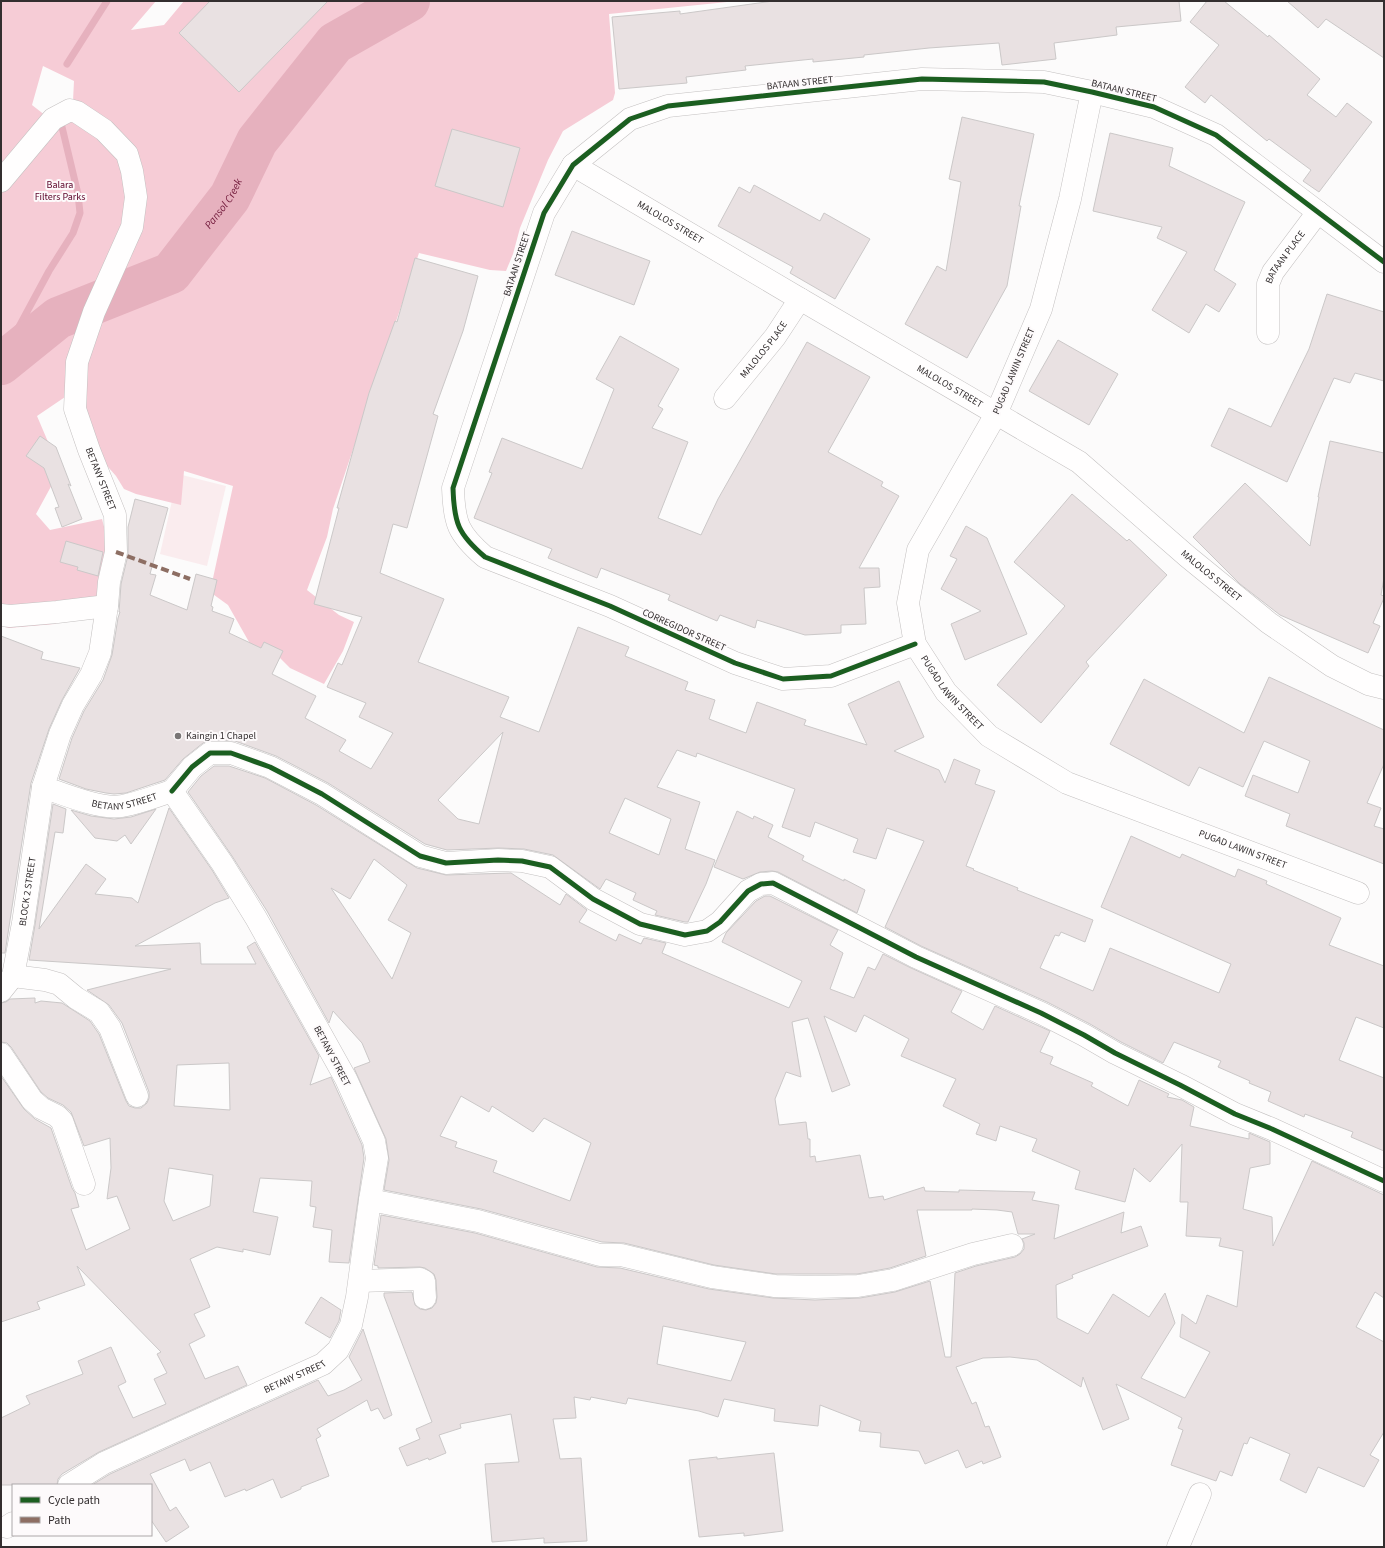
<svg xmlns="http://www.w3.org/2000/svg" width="1385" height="1548" viewBox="0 0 1385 1548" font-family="'Source Sans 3',sans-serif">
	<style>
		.green { fill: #faecee }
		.forest { fill: #f6ccd6; fill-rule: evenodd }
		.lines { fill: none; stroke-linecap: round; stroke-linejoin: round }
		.stream { stroke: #e6b1be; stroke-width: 7 }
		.river { stroke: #e6b1be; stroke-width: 42 }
		.building { fill: #e9e1e2; stroke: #cbc8c8; fill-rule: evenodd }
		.street-casing { stroke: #c4c1c1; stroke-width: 23 }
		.street { stroke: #fffefe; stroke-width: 22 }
		.quiet { stroke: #8d6e63; stroke-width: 4; stroke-dasharray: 8 4; stroke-linecap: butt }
		.cycleway-casing { stroke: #fdfafb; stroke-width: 8 }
		.cycleway { stroke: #1b5e20; stroke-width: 5 }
		.poi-dot { fill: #797676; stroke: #fdfafb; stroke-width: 1.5 }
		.labels { text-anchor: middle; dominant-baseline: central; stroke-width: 4; stroke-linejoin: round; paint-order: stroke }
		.street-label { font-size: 10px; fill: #332e2f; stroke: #fdfafb }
		.park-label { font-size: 10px; fill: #5a0027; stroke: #fdfafb }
		.poi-label { font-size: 10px; fill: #332e2f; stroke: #fdfafb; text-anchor: start }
		.water-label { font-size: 11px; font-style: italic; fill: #721a3b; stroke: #fdfafb }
	</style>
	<rect width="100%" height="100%" fill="#fcfbfb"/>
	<path class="green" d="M 178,474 L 226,486 L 207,566 L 160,554 Z"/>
	<path class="forest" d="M 1,1 L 156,1 L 131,30 L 164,25 L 184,1 L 737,1 L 609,14 L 615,93 L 613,100 L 563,131 L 548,160 L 520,228 L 513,254 L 506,271 L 490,270 L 419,253 L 333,509 L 327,537 L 307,590 L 339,615 L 354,622 L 343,651 L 324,684 L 290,668 L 274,652 L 253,649 L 228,605 L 210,592 L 233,486 L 184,471 L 181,505 L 136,494 L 124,489 L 116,476 L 101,459 L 65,397 L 37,416 L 60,470 L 36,514 L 50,530 L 102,519 L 109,546 L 97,597 L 55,624 L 9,628 L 1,626 ZM 43,66 L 74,81 L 73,101 L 55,123 L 32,105 Z"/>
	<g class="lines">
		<path class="stream" d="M 67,64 L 107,1
			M 1,360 L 49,271 L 73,233 L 80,213 L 78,194 L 62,127"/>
		<path class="river" id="s1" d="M 1,364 L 58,318 L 171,273 L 230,197 L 257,141 L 335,43 L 409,1"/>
	</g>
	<path class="building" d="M 210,1 L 328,1 L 239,92 L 179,33 Z
		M 773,1 L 1179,1 L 1181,21 L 1116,27 L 1117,35 L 1054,43 L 1056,59 L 1002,65 L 999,43 L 929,48 L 864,55 L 864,57 L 813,62 L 813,59 L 745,66 L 746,70 L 686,77 L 687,83 L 619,89 L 612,17 L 680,11 L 680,14 Z
		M 1207,1 L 1224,1 L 1268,37 L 1269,35 L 1320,79 L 1307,95 L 1336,117 L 1347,103 L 1372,122 L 1319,192 L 1303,181 L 1311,170 L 1269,139 L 1267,141 L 1211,95 L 1205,103 L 1185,87 L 1219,45 L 1190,22 Z
		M 1287,1 L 1384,1 L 1384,58 L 1326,19 L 1318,28 Z
		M 962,117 L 1034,134 L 1019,206 L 1021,206 L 1007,286 L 967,358 L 905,324 L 937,266 L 946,271 L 961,182 L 949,179 Z
		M 452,129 L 520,148 L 503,207 L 435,186 Z
		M 1110,133 L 1173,148 L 1169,166 L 1245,202 L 1214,270 L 1236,284 L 1219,312 L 1206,304 L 1189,333 L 1152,310 L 1187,252 L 1157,238 L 1162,227 L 1093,211 Z
		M 754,185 L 820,221 L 824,213 L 870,239 L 835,299 L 790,273 L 793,267 L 718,226 L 739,187 L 750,193 Z
		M 572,231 L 650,261 L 634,305 L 555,275 Z
		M 415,258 L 478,276 L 463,331 L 433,414 L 438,416 L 407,528 L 393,524 L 380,573 L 444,599 L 418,662 L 509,697 L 500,717 L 539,732 L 578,627 L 629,647 L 625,656 L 688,682 L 685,690 L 715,700 L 709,719 L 746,733 L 757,702 L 806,720 L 804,725 L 867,745 L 848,704 L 899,681 L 924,737 L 894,751 L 939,770 L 945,783 L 954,759 L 980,770 L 975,784 L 995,791 L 966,866 L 974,869 L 973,870 L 1018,888 L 1017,890 L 1093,920 L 1085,942 L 1061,932 L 1059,936 L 1055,935 L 1040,968 L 1093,991 L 1110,948 L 1219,993 L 1231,964 L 1101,907 L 1131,836 L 1180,858 L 1182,854 L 1235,877 L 1238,869 L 1267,881 L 1266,884 L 1341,918 L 1329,945 L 1384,966 L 1384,1028 L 1356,1017 L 1339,1060 L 1384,1078 L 1384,1151 L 1351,1137 L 1353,1132 L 1305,1114 L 1304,1117 L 1268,1101 L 1271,1092 L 1249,1083 L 1250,1081 L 1218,1067 L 1221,1061 L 1174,1042 L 1163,1063 L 1121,1042 L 1090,1024 L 1047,1002 L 921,946 L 885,927 L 924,841 L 887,828 L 876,859 L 853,852 L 858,839 L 815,822 L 810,837 L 782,827 L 795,789 L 697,753 L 696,757 L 677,750 L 657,787 L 700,802 L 685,849 L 715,860 L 706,884 L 688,922 L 685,922 L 655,915 L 657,911 L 633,900 L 636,893 L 606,879 L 600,889 L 553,855 L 524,849 L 499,848 L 447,850 L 425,844 L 328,783 L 276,756 L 235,741 L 210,740 L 203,743 L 183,759 L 165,780 L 126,793 L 114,794 L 106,793 L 86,789 L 59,779 L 72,738 L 84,711 L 103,680 L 112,655 L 118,618 L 120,612 L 119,612 L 121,584 L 128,555 L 128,527 L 135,499 L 168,508 L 150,574 L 156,575 L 150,595 L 187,610 L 196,574 L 217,580 L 211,606 L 213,607 L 212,611 L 234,619 L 229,633 L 261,648 L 264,642 L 283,651 L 272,674 L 316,696 L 305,718 L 346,740 L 339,751 L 371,769 L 393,733 L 359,717 L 366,703 L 327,687 L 338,663 L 342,665 L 362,617 L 314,604 L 339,508 L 337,508 L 369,393 L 395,321 L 397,322 ZM 503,732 L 479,824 L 458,819 L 438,800 ZM 625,798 L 671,819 L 659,855 L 609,833 Z
		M 1327,294 L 1384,312 L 1384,381 L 1355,373 L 1350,383 L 1334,378 L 1287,482 L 1211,446 L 1229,408 L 1271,427 L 1309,349 Z
		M 620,336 L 679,369 L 658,406 L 663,409 L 652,428 L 688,442 L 658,518 L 701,535 L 718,499 L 807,342 L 870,377 L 828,452 L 883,482 L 881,486 L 899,496 L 859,568 L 879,568 L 880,587 L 864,588 L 866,624 L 841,625 L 841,633 L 805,635 L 757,620 L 755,628 L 720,615 L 717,621 L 668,600 L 670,595 L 601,568 L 597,578 L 548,558 L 552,549 L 474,518 L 492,473 L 489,472 L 502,438 L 582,469 L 614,389 L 596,379 Z
		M 1058,340 L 1118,374 L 1089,425 L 1029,391 Z
		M 40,436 L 56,447 L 71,486 L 68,484 L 82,519 L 62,527 L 55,508 L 59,507 L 44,468 L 26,456 Z
		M 1330,441 L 1384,453 L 1384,578 L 1381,595 L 1384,596 L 1384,598 L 1373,623 L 1380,626 L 1368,653 L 1280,615 L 1240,584 L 1193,537 L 1245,483 L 1310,546 L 1319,497 L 1318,497 Z
		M 1072,494 L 1127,541 L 1129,539 L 1167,575 L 1086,662 L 1089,666 L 1041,723 L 997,685 L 1065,606 L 1014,562 Z
		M 966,526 L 987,538 L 1027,634 L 965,660 L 951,624 L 981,611 L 941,589 L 957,559 L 950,556 Z
		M 66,541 L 103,552 L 98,576 L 77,570 L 78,567 L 60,562 Z
		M 1,636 L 43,652 L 41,659 L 80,668 L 62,700 L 49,729 L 31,783 L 5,953 L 1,953 Z
		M 1269,677 L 1384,730 L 1384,764 L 1367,803 L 1381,808 L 1374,826 L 1384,829 L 1384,864 L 1286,826 L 1290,814 L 1245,796 L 1253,775 L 1298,793 L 1310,761 L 1264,741 L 1243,787 L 1199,767 L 1189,786 L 1110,744 L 1144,679 L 1244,733 Z
		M 214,766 L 229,766 L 265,778 L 316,805 L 417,868 L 446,875 L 511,873 L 560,905 L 566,894 L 587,910 L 579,922 L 616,941 L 619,934 L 641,944 L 644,938 L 666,943 L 662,953 L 789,1008 L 802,981 L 722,942 L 726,933 L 756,901 L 765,896 L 770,896 L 838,930 L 830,945 L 843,953 L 830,989 L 854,998 L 868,967 L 875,970 L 883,954 L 911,968 L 962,991 L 951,1012 L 983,1030 L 995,1006 L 1050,1031 L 1040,1052 L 1053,1057 L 1050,1064 L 1093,1083 L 1091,1086 L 1128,1106 L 1139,1080 L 1169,1094 L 1167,1097 L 1182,1100 L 1194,1107 L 1190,1126 L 1249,1139 L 1249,1133 L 1270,1142 L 1270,1164 L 1250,1168 L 1243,1209 L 1272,1217 L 1273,1246 L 1312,1161 L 1384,1195 L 1384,1298 L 1375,1292 L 1356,1327 L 1384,1342 L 1384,1432 L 1370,1455 L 1379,1460 L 1364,1487 L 1318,1467 L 1306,1493 L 1280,1480 L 1290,1454 L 1250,1437 L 1247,1444 L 1244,1443 L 1232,1476 L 1220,1471 L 1216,1481 L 1171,1465 L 1183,1430 L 1178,1428 L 1182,1418 L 1116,1384 L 1129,1419 L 1103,1430 L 1083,1377 L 1081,1387 L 1037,1360 L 1010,1357 L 983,1358 L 956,1367 L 972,1404 L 976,1402 L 985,1427 L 989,1426 L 1001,1457 L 983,1464 L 982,1461 L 966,1468 L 958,1450 L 925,1464 L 919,1451 L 880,1447 L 881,1433 L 859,1431 L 861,1421 L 820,1405 L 818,1426 L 774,1421 L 775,1409 L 724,1399 L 718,1417 L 699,1411 L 628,1398 L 626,1404 L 591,1397 L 590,1400 L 574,1397 L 576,1418 L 553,1419 L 560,1459 L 581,1458 L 587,1541 L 544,1543 L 544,1538 L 492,1542 L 485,1464 L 519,1462 L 511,1414 L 460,1424 L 461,1428 L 439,1435 L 446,1453 L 429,1460 L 428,1458 L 407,1466 L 399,1448 L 420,1439 L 416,1429 L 432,1422 L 384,1296 L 384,1293 L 412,1292 L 415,1305 L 420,1309 L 426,1310 L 432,1308 L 436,1303 L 437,1297 L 436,1280 L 434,1274 L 425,1268 L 420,1267 L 378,1268 L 378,1266 L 374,1265 L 381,1215 L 475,1233 L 597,1267 L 620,1268 L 709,1289 L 773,1298 L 815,1300 L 860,1298 L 895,1292 L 930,1281 L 945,1357 L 951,1357 L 955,1273 L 976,1266 L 1015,1257 L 1020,1254 L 1024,1249 L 1024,1243 L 1022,1239 L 1035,1234 L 1018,1234 L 1012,1212 L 997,1210 L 972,1209 L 972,1210 L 917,1210 L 926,1256 L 890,1268 L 857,1274 L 776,1274 L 714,1265 L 624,1243 L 602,1242 L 481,1209 L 384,1190 L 389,1160 L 386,1139 L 354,1068 L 370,1062 L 362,1043 L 333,1011 L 329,1023 L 267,911 L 232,856 L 188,792 L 201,776 ZM 374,859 L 407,885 L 388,920 L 411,933 L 392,979 L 331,888 L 350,899 ZM 864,1015 L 909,1039 L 901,1056 L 956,1079 L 943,1106 L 980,1124 L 976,1134 L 996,1141 L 1000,1126 L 1037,1139 L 1032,1151 L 1080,1171 L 1075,1189 L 1125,1202 L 1134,1168 L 1150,1182 L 1182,1144 L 1180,1202 L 1188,1202 L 1186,1236 L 1221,1238 L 1219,1246 L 1243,1251 L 1237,1307 L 1207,1295 L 1196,1324 L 1182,1314 L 1180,1337 L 1210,1352 L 1185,1398 L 1141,1378 L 1175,1323 L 1165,1293 L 1149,1317 L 1113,1294 L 1088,1334 L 1057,1318 L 1056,1285 L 1073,1278 L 1072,1275 L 1148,1246 L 1141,1226 L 1121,1233 L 1124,1212 L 1054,1239 L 1059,1205 L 1032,1200 L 1035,1192 L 959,1190 L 959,1192 L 925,1191 L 924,1187 L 884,1200 L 883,1196 L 869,1198 L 860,1155 L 816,1162 L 815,1156 L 810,1157 L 810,1139 L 808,1139 L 806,1122 L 779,1125 L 775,1099 L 786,1072 L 801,1077 L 792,1022 L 808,1018 L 832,1092 L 850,1085 L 824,1016 L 856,1032 ZM 461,1096 L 489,1112 L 492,1106 L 533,1132 L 544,1118 L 591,1143 L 570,1201 L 493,1172 L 497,1161 L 455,1147 L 457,1142 L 440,1136 ZM 663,1326 L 746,1342 L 731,1381 L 657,1364 Z
		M 53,804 L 66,809 L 63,833 L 55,832 L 39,929 L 86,864 L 106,879 L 95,894 L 132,898 L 138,903 L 169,808 L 212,870 L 229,898 L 215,903 L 135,946 L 200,943 L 201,964 L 256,964 L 247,947 L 255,942 L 319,1056 L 310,1085 L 331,1077 L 362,1145 L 364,1158 L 349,1263 L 329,1262 L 332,1230 L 313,1227 L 316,1207 L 310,1206 L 312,1181 L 260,1178 L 253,1212 L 278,1217 L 270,1255 L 243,1249 L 243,1252 L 217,1247 L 190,1259 L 210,1307 L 194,1314 L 205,1336 L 189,1344 L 205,1379 L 238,1366 L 247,1385 L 99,1452 L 62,1474 L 58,1479 L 57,1485 L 1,1485 L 1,1418 L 30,1404 L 26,1396 L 83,1374 L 78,1361 L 111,1347 L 126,1382 L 118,1386 L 133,1418 L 166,1404 L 154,1379 L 167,1373 L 157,1354 L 161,1352 L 77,1266 L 85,1285 L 37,1302 L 40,1309 L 1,1322 L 1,1076 L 24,1109 L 35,1119 L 51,1128 L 72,1188 L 75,1193 L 79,1207 L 71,1209 L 86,1250 L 130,1229 L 117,1196 L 107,1199 L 111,1168 L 110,1138 L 84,1146 L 71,1112 L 63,1105 L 48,1098 L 41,1092 L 11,1047 L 7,1043 L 1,1042 L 1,1003 L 6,1002 L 10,999 L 35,998 L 35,1003 L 41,1001 L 62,1003 L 90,1021 L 99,1034 L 126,1101 L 129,1106 L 135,1108 L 141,1108 L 147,1103 L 149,1098 L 149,1092 L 122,1023 L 109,1005 L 87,990 L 171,969 L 29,960 L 35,925 ZM 229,1063 L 230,1110 L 174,1106 L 177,1065 ZM 169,1168 L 213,1175 L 210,1206 L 173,1221 L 164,1201 Z
		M 156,809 L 131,844 L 125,835 L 117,841 L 95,838 L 71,810 L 91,816 L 114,819 L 131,817 Z
		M 737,811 L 753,819 L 754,816 L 773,825 L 768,837 L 804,856 L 802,860 L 844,881 L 844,879 L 865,890 L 857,913 L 778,872 L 772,871 L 760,872 L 743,879 L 714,867 Z
		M 321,1297 L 341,1310 L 339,1321 L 330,1338 L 305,1323 Z
		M 363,1329 L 392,1415 L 384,1419 L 378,1408 L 371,1411 L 367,1400 L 317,1429 L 321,1436 L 316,1439 L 329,1476 L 301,1487 L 301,1489 L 281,1498 L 273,1479 L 246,1491 L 245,1489 L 225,1497 L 210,1462 L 190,1471 L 185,1459 L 150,1474 L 170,1511 L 176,1507 L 189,1527 L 166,1542 L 151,1520 L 151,1485 L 92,1485 L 110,1474 L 318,1380 L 328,1396 L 344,1390 L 362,1380 L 349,1357 Z
		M 774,1453 L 783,1531 L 744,1536 L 744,1533 L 699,1537 L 689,1460 L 717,1457 L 717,1459 Z"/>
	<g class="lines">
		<defs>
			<g id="street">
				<path id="s2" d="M 1092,92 L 1070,199 L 1041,309 L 996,414 L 918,550 L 908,603 L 915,644 L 946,692 L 989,736 L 1067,783 L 1358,893"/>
				<path id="s3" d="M 573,165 L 800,299 L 1079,462 L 1188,557 L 1269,623 L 1332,666 L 1368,684 L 1384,688"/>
				<path id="s4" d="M 1,181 L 53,119 L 70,110 L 77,112 L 104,130 L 127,154 L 132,171 L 136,197 L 132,227 L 94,312 L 77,362 L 75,409 L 89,450 L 115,515 L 116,552 L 109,582 L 107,606 L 100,653 L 91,675 L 73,705 L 60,734 L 43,787 C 63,794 102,810 122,806 C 139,803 156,796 172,791"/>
				<path id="s5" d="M 1268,333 L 1268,284 L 1273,272 L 1318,212"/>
				<path id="s6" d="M 725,398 L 775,337 L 800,299"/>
				<path d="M 1,615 L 10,616 L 57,612 L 107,606"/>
				<path d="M 915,644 L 831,676 L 783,679 L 735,663 L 610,606 L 485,557 C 458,534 454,523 453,488 L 544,213 L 573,165 L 630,119 L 668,106 L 922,79 L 1044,82 L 1092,92 L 1154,107 L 1216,135 L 1384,262"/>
				<path d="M 172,791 L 192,767 L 210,753 L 231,753 L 270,767 L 322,794 L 420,856 L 446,863 L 498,860 L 522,861 L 550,867 L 593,899 L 640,924 L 685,935 L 707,931 L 720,922 L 748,891 L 761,884 L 773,883 L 916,957 L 1041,1013 L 1084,1035 L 1115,1053 L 1180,1085 L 1235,1114 L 1272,1129 L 1384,1181"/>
				<path d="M 13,976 L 45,980 L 59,984 L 76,998 L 99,1012 L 110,1028 L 137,1096"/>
				<path id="s7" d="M 1,991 L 13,976 L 23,923 L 43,787"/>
				<path d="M 1,1054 L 32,1100 L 41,1108 L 57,1116 L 62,1121 L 84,1184"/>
				<path d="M 370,1200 L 478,1221 L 600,1255 L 621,1255 L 712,1277 L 775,1286 L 815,1287 L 858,1286 L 893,1280 L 973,1254 L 1012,1245"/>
				<path d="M 360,1281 L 420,1279 L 424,1281 L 425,1298"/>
				<path id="s8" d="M 69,1485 L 104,1463 L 323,1364 L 338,1350 L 351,1325 L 357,1297 L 370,1200 L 377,1158 L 374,1141 L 346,1079 L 256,918 L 222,863 L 172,791"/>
				<path d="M 7,1527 L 13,1523"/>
				<path d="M 1178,1547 L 1200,1494"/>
			</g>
		</defs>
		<use href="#street" class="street-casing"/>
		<use href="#street" class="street"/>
		<path class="quiet" d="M 116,552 L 190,579"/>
		<defs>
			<path id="cycleway" d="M 915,644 L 831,676 L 783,679 L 735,663 L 610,606 L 485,557 C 458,534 454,523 453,488 L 544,213 L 573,165 L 630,119 L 668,106 L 922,79 L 1044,82 L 1092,92 L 1154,107 L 1216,135 L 1384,262
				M 172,791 L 192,767 L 210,753 L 231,753 L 270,767 L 322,794 L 420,856 L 446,863 L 498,860 L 522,861 L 550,867 L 593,899 L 640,924 L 685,935 L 707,931 L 720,922 L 748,891 L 761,884 L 773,883 L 916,957 L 1041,1013 L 1084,1035 L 1115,1053 L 1180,1085 L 1235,1114 L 1272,1129 L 1384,1181"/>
		</defs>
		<use href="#cycleway" class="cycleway-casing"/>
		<use href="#cycleway" class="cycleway"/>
	</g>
	<circle class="poi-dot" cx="178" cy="736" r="4"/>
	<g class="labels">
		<g class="street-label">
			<text transform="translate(800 83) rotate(-6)">BATAAN STREET</text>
			<text transform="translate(1124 91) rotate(14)">BATAAN STREET</text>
			<text stroke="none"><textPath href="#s3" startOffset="113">MALOLOS STREET</textPath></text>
			<text stroke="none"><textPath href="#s5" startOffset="81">BATAAN PLACE</textPath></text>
			<text transform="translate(517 264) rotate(-72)">BATAAN STREET</text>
			<text stroke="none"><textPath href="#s6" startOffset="62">MALOLOS PLACE</textPath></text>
			<text transform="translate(1014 371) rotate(-67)">PUGAD LAWIN STREET</text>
			<text stroke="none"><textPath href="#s3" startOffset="437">MALOLOS STREET</textPath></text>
			<text stroke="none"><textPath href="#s4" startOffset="515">BETANY STREET</textPath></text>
			<text stroke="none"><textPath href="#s3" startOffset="761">MALOLOS STREET</textPath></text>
			<text transform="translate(684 630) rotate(24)">CORREGIDOR STREET</text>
			<text stroke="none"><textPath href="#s2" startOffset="651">PUGAD LAWIN STREET</textPath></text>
			<text stroke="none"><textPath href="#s4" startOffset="924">BETANY STREET</textPath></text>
			<text stroke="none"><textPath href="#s2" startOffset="987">PUGAD LAWIN STREET</textPath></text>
			<text stroke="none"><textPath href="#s7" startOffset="105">BLOCK 2 STREET</textPath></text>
			<text transform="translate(332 1056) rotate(62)">BETANY STREET</text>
			<text stroke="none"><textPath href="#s8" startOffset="251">BETANY STREET</textPath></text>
		</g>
		<g class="park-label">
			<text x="60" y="185">Balara<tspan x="60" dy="12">Filters Parks</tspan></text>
		</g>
		<g class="poi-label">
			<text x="186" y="736">Kaingin 1 Chapel</text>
		</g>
		<g class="water-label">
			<text stroke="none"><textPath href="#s1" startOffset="282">Pansol Creek</textPath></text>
		</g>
	</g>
	<rect width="1385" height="1548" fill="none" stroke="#332e2f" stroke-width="4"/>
	<rect x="12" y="1484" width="140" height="52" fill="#fdfafb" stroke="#aca8a9"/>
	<rect x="20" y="1497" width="20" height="6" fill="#1b5e20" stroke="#aca8a9"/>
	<text x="48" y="1504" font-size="12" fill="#332e2f">Cycle path</text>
	<rect x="20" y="1517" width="20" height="6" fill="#8d6e63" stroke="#aca8a9"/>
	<text x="48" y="1524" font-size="12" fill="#332e2f">Path</text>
</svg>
